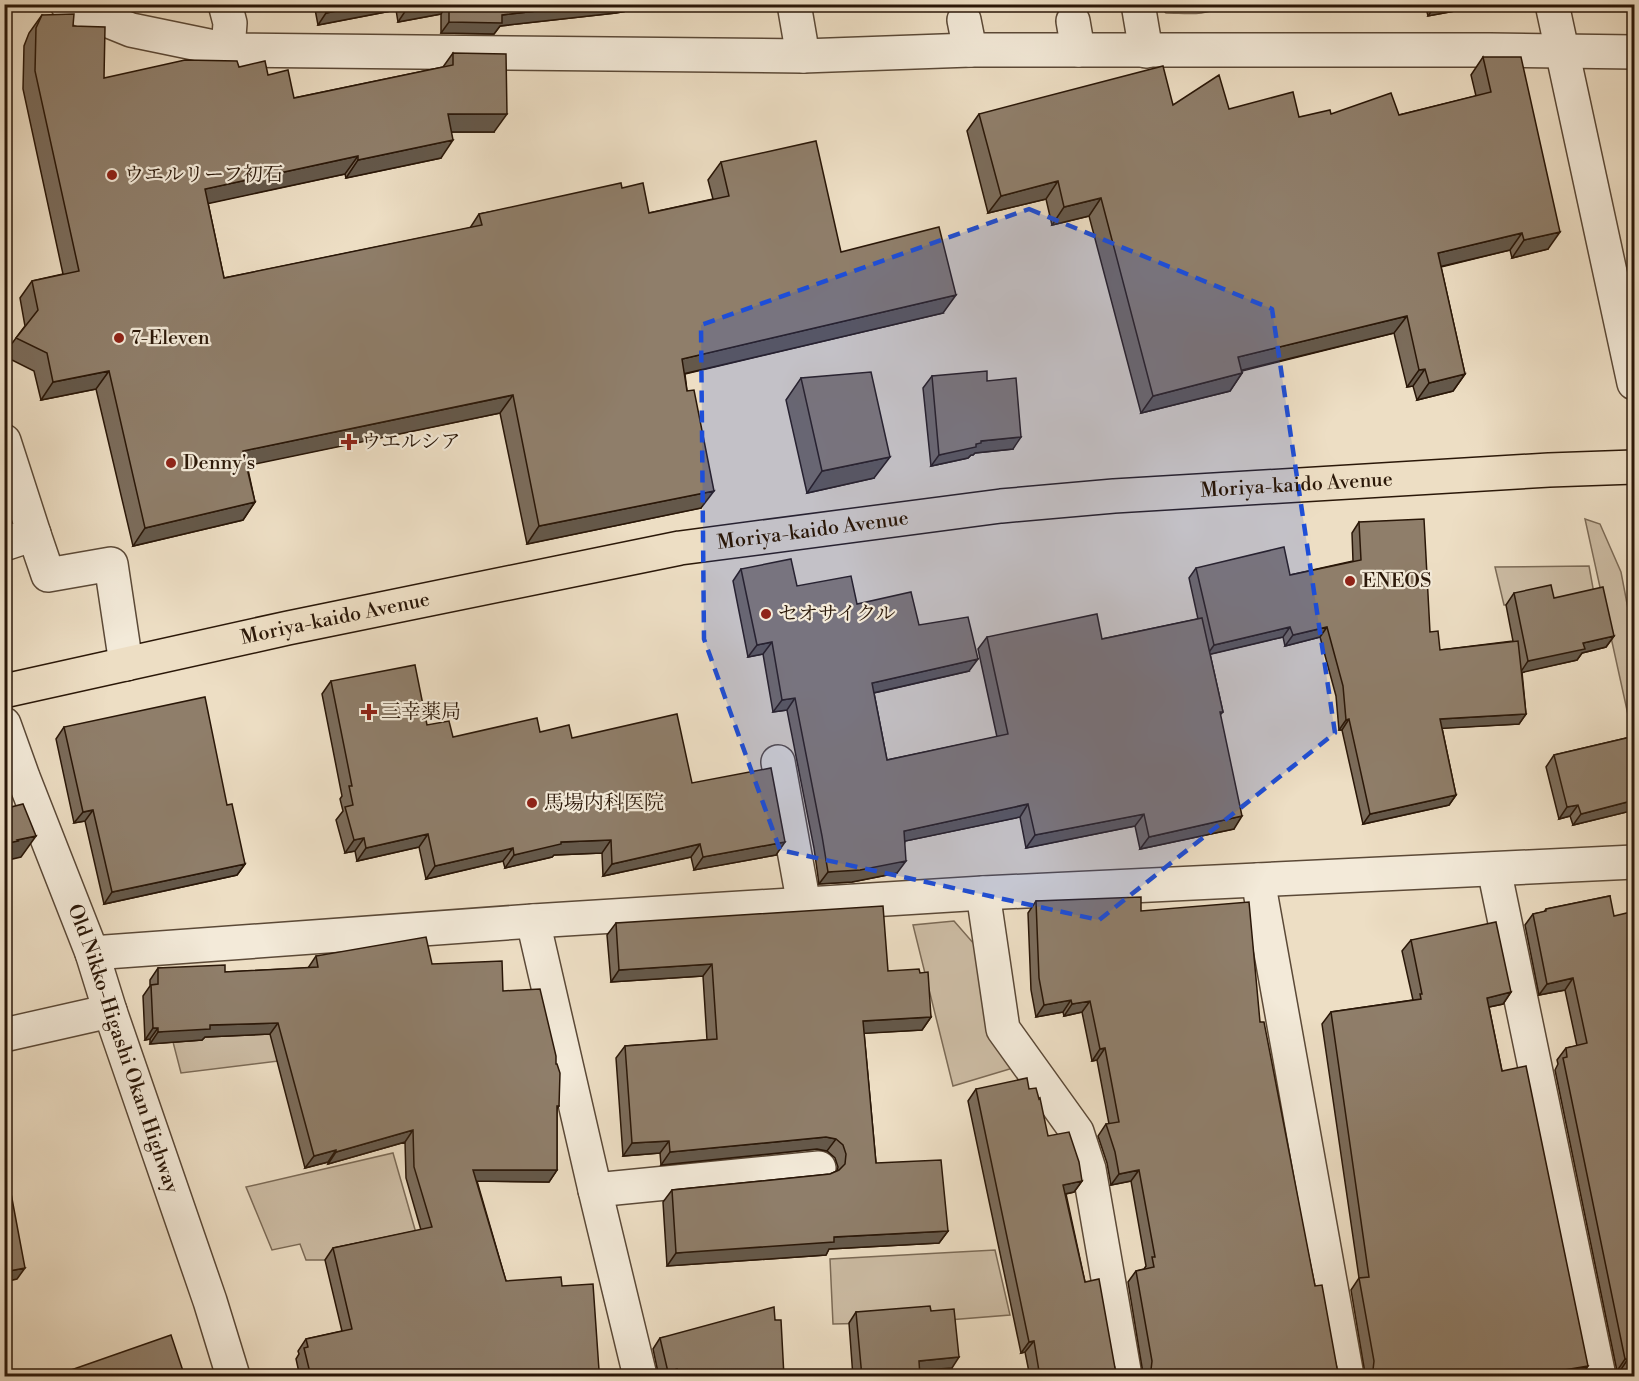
<svg xmlns="http://www.w3.org/2000/svg" width="1639" height="1381" viewBox="0 0 1639 1381" font-family="'Libre Bodoni','Noto Serif JP',serif">
	<style>
		.green { fill: #ccbca4; stroke: #7b6a56; stroke-width: 1.5 }
		.lines { fill: none; stroke-linecap: round; stroke-linejoin: round }
		.minor-casing { stroke: #5b4937; stroke-width: 36 }
		.major-casing { stroke: #2a1708; stroke-width: 36 }
		.minor { stroke: #f3ead9; stroke-width: 33 }
		.major { stroke: #eddec4; stroke-width: 33 }
		.wall { fill: #7b6c5b; stroke: #2a1708; stroke-width: 1.5 }
		.shaded-wall { fill: #64584a; stroke: #2a1708; stroke-width: 1.5 }
		.building { fill: #8f7e6a; stroke: #2a1708; stroke-width: 1.5 }
		.marked { fill: #1d4ed8; fill-opacity: 0.2; stroke: #1d4ed8; stroke-width: 4.5; stroke-dasharray: 12 8; stroke-linejoin: round }
		.poi-dot { fill: #8f2418; stroke: #f3ead9; stroke-width: 2 }
		.labels { text-anchor: middle; dominant-baseline: central; stroke-width: 4.5; stroke-linejoin: round; paint-order: stroke }
		.poi-label { font-size: 20px; fill: #2a1708; stroke: #f3ead9; text-anchor: start }
		.street-label { font-size: 20px; fill: #2a1708; stroke: #f3ead9 }
	</style>
	<rect width="100%" height="100%" fill="#eddec4"/>
	<filter id="stains"><feTurbulence type="fractalNoise" baseFrequency=".00333" numOctaves="4"/><feColorMatrix values="0 0 0 0 .2 0 0 0 0 .09 0 0 0 0 .02 0 0 0 .5 -.17"/></filter>
	<radialGradient id="worn" r=".72"><stop offset=".6" stop-color="#630" stop-opacity="0"/><stop offset="1" stop-color="#630" stop-opacity=".3"/></radialGradient>
	<path class="green" d="M 1157,5 L 1223,5 C 1205,17 1187,13 1166,13 Z
		M 1585,519 L 1600,524 L 1621,572 L 1634,640 L 1634,742 Z
		M 1589,566 L 1595,599 L 1506,605 L 1504,605 L 1495,567 Z
		M 954,921 L 975,945 L 1013,1068 L 953,1086 L 913,925 Z
		M 267,1022 L 303,1058 L 181,1073 L 173,1042 L 202,1040 L 202,1037 L 225,1036 Z
		M 393,1153 L 418,1240 L 325,1260 L 306,1260 L 300,1244 L 272,1250 L 246,1187 Z
		M 995,1250 L 1010,1315 L 923,1322 L 833,1324 L 830,1259 Z"/>
	<g class="lines">
		<defs>
			<g id="minor">
				<path d="M 67,4 L 131,30 L 228,50 L 803,56 L 970,50 L 1490,50 L 1634,52"/>
				<path d="M 225,4 L 230,23 L 228,50"/>
				<path d="M 794,4 L 803,56"/>
				<path d="M 1138,4 L 1146,51"/>
				<path d="M 1552,4 L 1634,383"/>
				<path d="M 964,20 L 970,50"/>
				<path d="M 1073,21 L 1078,50"/>
				<path d="M 4,441 L 34,534 L 4,544"/>
				<path d="M 34,534 L 48,575 L 111,564 L 126,664"/>
				<path id="s1" d="M 4,724 L 23,777 L 92,953 L 110,1011 L 210,1301 L 233,1376"/>
				<path d="M 778,762 L 804,905"/>
				<path d="M 1494,869 L 1599,1376"/>
				<path d="M 1258,880 L 1347,1376"/>
				<path d="M 983,893 L 1003,1029 L 1077,1132 L 1089,1169 L 1125,1376"/>
				<path d="M 533,921 L 595,1190 L 640,1376"/>
				<path d="M 92,953 L 533,921 L 983,893 L 1634,862"/>
				<path d="M 4,1035 L 110,1011"/>
				<path d="M 595,1190 L 819,1168"/>
			</g>
			<g id="major">
				<path id="s2" d="M 4,691 L 288,628 L 680,548 L 1001,506 L 1114,496 L 1549,470 L 1634,467"/>
			</g>
		</defs>
		<use href="#minor" class="minor-casing"/>
		<use href="#major" class="major-casing"/>
		<use href="#minor" class="minor"/>
		<use href="#major" class="major"/>
	</g>
	<path class="wall" d="M 314,4 L 665,4 L 616,13 L 500,26 L 494,34 L 441,33 L 441,14 L 398,22 L 396,10 L 318,25 Z
		M 1387,4 L 1424,4 L 1388,11 Z
		M 1425,4 L 1473,4 L 1471,8 L 1428,16 Z
		M 42,15 L 73,26 L 104,78 L 239,67 L 268,75 L 294,98 L 443,67 L 453,53 L 494,132 L 451,132 L 441,158 L 346,178 L 345,174 L 208,203 L 224,278 L 470,228 L 479,214 L 622,188 L 649,213 L 713,199 L 708,180 L 721,162 L 841,252 L 943,313 L 685,374 L 701,508 L 527,544 L 500,413 L 247,465 L 255,502 L 243,520 L 133,546 L 96,389 L 41,400 L 34,371 L 4,356 L 4,354 L 25,326 L 20,298 L 32,281 L 63,274 L 23,89 L 24,46 L 29,33 Z
		M 1483,57 L 1548,249 L 1512,258 L 1510,250 L 1441,267 L 1465,374 L 1453,391 L 1417,400 L 1413,386 L 1407,387 L 1394,333 L 1242,371 L 1242,373 L 1230,391 L 1141,413 L 1089,216 L 1052,225 L 1046,199 L 988,213 L 967,131 L 979,114 L 1173,105 L 1229,109 L 1299,117 L 1331,114 L 1399,115 L 1476,96 L 1471,75 Z
		M 1635,81 L 1635,113 L 1629,89 Z
		M 932,376 L 987,381 L 1013,449 L 975,453 L 973,455 L 971,455 L 968,458 L 931,466 L 923,388 Z
		M 801,378 L 874,478 L 807,493 L 786,400 Z
		M 1359,522 L 1430,632 L 1440,650 L 1513,641 L 1506,605 L 1514,593 L 1554,598 L 1614,636 L 1606,647 L 1582,653 L 1577,660 L 1522,672 L 1526,714 L 1519,724 L 1442,728 L 1456,795 L 1449,805 L 1363,824 L 1342,730 L 1339,730 L 1336,696 L 1320,637 L 1285,646 L 1283,637 L 1210,654 L 1223,712 L 1220,715 L 1234,829 L 1140,849 L 1135,826 L 1026,848 L 1020,817 L 905,841 L 897,873 L 852,882 L 819,884 L 814,848 L 787,710 L 773,712 L 763,654 L 748,657 L 733,581 L 741,569 L 857,604 L 919,625 L 969,671 L 874,693 L 887,760 L 997,737 L 978,649 L 987,637 L 1102,639 L 1198,619 L 1189,578 L 1196,568 L 1290,575 L 1353,561 L 1352,533 Z
		M 331,681 L 453,737 L 540,732 L 572,738 L 692,783 L 776,855 L 694,870 L 691,857 L 603,876 L 602,853 L 554,855 L 552,857 L 505,868 L 503,861 L 426,879 L 419,847 L 357,861 L 355,851 L 345,853 L 336,820 L 343,811 L 340,799 L 342,796 L 322,694 Z
		M 64,727 L 227,805 L 245,864 L 237,875 L 104,904 L 85,821 L 74,823 L 56,739 Z
		M 1635,736 L 1635,810 L 1573,825 L 1570,816 L 1559,819 L 1546,767 L 1554,755 Z
		M 1610,896 L 1635,1377 L 1621,1377 L 1620,1371 L 1617,1371 L 1555,1070 L 1558,1064 L 1557,1060 L 1566,1048 L 1577,1046 L 1565,990 L 1539,995 L 1525,925 L 1533,914 L 1544,912 L 1546,909 Z
		M 1036,901 L 1141,911 L 1260,1022 L 1315,1286 L 1337,1368 L 1341,1377 L 1143,1377 L 1143,1373 L 1128,1282 L 1136,1271 L 1144,1269 L 1146,1266 L 1131,1181 L 1111,1185 L 1107,1163 L 1098,1136 L 1106,1124 L 1109,1124 L 1097,1060 L 1092,1061 L 1082,1012 L 1064,1016 L 1063,1012 L 1036,1017 L 1031,990 L 1028,913 Z
		M 616,923 L 888,971 L 920,973 L 931,1017 L 922,1030 L 864,1033 L 876,1163 L 948,1231 L 939,1243 L 829,1249 L 826,1255 L 667,1266 L 663,1202 L 672,1190 L 830,1174 L 837,1171 L 838,1167 L 835,1158 L 827,1151 L 817,1149 L 661,1165 L 660,1153 L 623,1156 L 616,1058 L 625,1046 L 707,1040 L 703,976 L 611,982 L 607,935 Z
		M 1411,940 L 1511,992 L 1503,1004 L 1489,1007 L 1502,1071 L 1581,1377 L 1365,1377 L 1365,1373 L 1351,1290 L 1359,1278 L 1322,1024 L 1331,1012 L 1413,1000 L 1402,951 Z
		M 316,956 L 432,964 L 503,991 L 559,1106 L 557,1109 L 557,1170 L 549,1182 L 477,1181 L 506,1281 L 562,1286 L 595,1377 L 300,1377 L 296,1359 L 299,1354 L 298,1351 L 306,1339 L 342,1331 L 325,1260 L 333,1248 L 421,1230 L 406,1178 L 405,1142 L 328,1164 L 328,1162 L 305,1168 L 270,1034 L 205,1037 L 202,1040 L 150,1044 L 150,1039 L 145,1040 L 143,996 L 150,986 L 150,980 L 158,968 L 225,972 L 308,968 Z
		M 976,1089 L 1029,1089 L 1048,1136 L 1082,1181 L 1074,1192 L 1066,1194 L 1085,1282 L 1115,1368 L 1119,1377 L 1030,1377 L 1025,1352 L 1021,1353 L 968,1101 Z
		M 931,1311 L 952,1368 L 920,1371 L 920,1377 L 853,1377 L 849,1323 L 856,1312 Z
		M 775,1320 L 784,1377 L 659,1377 L 653,1349 L 660,1338 Z"/>
	<path class="shaded-wall" d="M 371,4 L 399,4 L 396,10 L 318,25 L 326,13 Z
		M 436,4 L 447,4 L 441,14 L 398,22 L 406,10 Z
		M 599,4 L 665,4 L 616,13 L 500,26 L 494,34 L 441,33 L 449,22 L 502,15 Z
		M 1393,4 L 1424,4 L 1388,11 Z
		M 1436,4 L 1473,4 L 1471,8 L 1428,16 Z
		M 448,114 L 507,114 L 494,132 L 435,132 Z
		M 453,140 L 441,158 L 346,178 L 358,160 Z
		M 358,156 L 345,174 L 192,207 L 205,189 Z
		M 1058,181 L 1046,199 L 988,213 L 1001,196 Z
		M 1101,198 L 1089,216 L 1052,225 L 1064,207 Z
		M 1560,232 L 1548,249 L 1512,258 L 1524,240 Z
		M 1522,233 L 1510,250 L 1426,270 L 1438,253 Z
		M 956,295 L 943,313 L 670,377 L 682,359 Z
		M 1407,316 L 1394,333 L 1226,374 L 1238,357 Z
		M 1425,369 L 1413,386 L 1407,387 L 1419,370 Z
		M 109,371 L 96,389 L 41,400 L 53,382 Z
		M 1242,373 L 1230,391 L 1141,413 L 1153,396 Z
		M 1465,374 L 1453,391 L 1417,400 L 1429,383 Z
		M 513,395 L 500,413 L 231,469 L 243,451 Z
		M 1021,437 L 1013,449 L 975,453 L 973,455 L 971,455 L 968,458 L 931,466 L 939,455 L 976,444 L 981,441 Z
		M 890,457 L 874,478 L 807,493 L 822,471 Z
		M 714,491 L 701,508 L 527,544 L 539,526 Z
		M 255,502 L 243,520 L 133,546 L 145,528 Z
		M 1290,627 L 1283,637 L 1207,655 L 1214,645 Z
		M 1327,627 L 1320,637 L 1285,646 L 1293,635 Z
		M 1614,636 L 1606,647 L 1582,653 L 1577,660 L 1520,673 L 1528,661 L 1583,643 Z
		M 772,642 L 763,654 L 748,657 L 757,645 Z
		M 978,659 L 969,671 L 864,695 L 872,683 Z
		M 795,698 L 787,710 L 773,712 L 782,700 Z
		M 1526,714 L 1519,724 L 1432,729 L 1440,719 Z
		M 1349,719 L 1342,730 L 1339,730 L 1346,720 Z
		M 1456,795 L 1449,805 L 1363,824 L 1370,814 Z
		M 1635,800 L 1635,810 L 1573,825 L 1581,814 Z
		M 1028,804 L 1020,817 L 896,843 L 904,831 Z
		M 1578,805 L 1570,816 L 1559,819 L 1567,807 Z
		M 93,810 L 85,821 L 74,823 L 83,812 Z
		M 1144,814 L 1135,826 L 1026,848 L 1035,835 Z
		M 1242,816 L 1234,829 L 1140,849 L 1149,837 Z
		M 428,834 L 419,847 L 357,861 L 366,848 Z
		M 36,836 L 21,857 L 4,861 L 4,844 L 17,840 Z
		M 364,838 L 355,851 L 345,853 L 354,840 Z
		M 611,840 L 602,853 L 554,855 L 552,857 L 505,868 L 514,855 L 561,842 Z
		M 785,842 L 776,855 L 694,870 L 703,857 Z
		M 700,844 L 691,857 L 603,876 L 612,864 Z
		M 513,848 L 503,861 L 426,879 L 435,866 Z
		M 906,861 L 897,873 L 852,882 L 819,884 L 828,872 Z
		M 245,864 L 237,875 L 104,904 L 112,892 Z
		M 712,964 L 703,976 L 611,982 L 619,970 Z
		M 1573,978 L 1565,990 L 1539,995 L 1547,984 Z
		M 1511,992 L 1503,1004 L 1479,1009 L 1487,998 Z
		M 1071,1000 L 1063,1012 L 1036,1017 L 1044,1005 Z
		M 1090,1001 L 1082,1012 L 1064,1016 L 1072,1004 Z
		M 931,1017 L 922,1030 L 854,1034 L 863,1021 Z
		M 278,1023 L 270,1034 L 205,1037 L 202,1040 L 150,1044 L 158,1032 L 210,1025 Z
		M 153,1028 L 158,1028 L 150,1039 L 145,1040 Z
		M 1105,1048 L 1097,1060 L 1092,1061 L 1100,1049 Z
		M 413,1130 L 405,1142 L 328,1164 L 336,1152 Z
		M 826,1137 L 836,1139 L 827,1151 L 817,1149 L 661,1165 L 670,1152 Z
		M 669,1141 L 660,1153 L 623,1156 L 632,1143 Z
		M 336,1150 L 328,1162 L 305,1168 L 314,1156 Z
		M 473,1170 L 557,1170 L 549,1182 L 465,1181 Z
		M 1139,1170 L 1131,1181 L 1111,1185 L 1119,1174 Z
		M 1082,1181 L 1074,1192 L 1055,1196 L 1063,1185 Z
		M 948,1231 L 939,1243 L 829,1249 L 826,1255 L 667,1266 L 676,1253 L 834,1237 Z
		M 25,1268 L 17,1279 L 4,1282 L 4,1272 Z
		M 1034,1341 L 1025,1352 L 1021,1353 L 1029,1342 Z
		M 959,1357 L 952,1368 L 911,1371 L 919,1361 Z
		M 1625,1359 L 1628,1359 L 1620,1371 L 1617,1371 Z
		M 1588,1366 L 1581,1377 L 1523,1377 Z
		M 677,1369 L 672,1377 L 664,1377 L 668,1372 Z"/>
	<path class="building" d="M 325,4 L 371,4 L 326,13 Z
		M 405,4 L 436,4 L 406,10 Z
		M 449,4 L 599,4 L 502,15 L 502,23 L 449,22 Z
		M 74,14 L 73,26 L 105,27 L 104,78 L 185,60 L 237,61 L 239,67 L 265,61 L 268,75 L 288,70 L 294,98 L 453,65 L 453,53 L 506,54 L 507,114 L 448,114 L 453,140 L 358,160 L 358,156 L 205,189 L 224,278 L 482,225 L 479,214 L 621,183 L 622,188 L 643,183 L 649,213 L 729,196 L 721,162 L 816,141 L 841,252 L 939,227 L 956,295 L 682,359 L 687,391 L 694,390 L 714,491 L 539,526 L 513,395 L 243,451 L 255,502 L 145,528 L 109,371 L 53,382 L 47,353 L 16,338 L 38,310 L 32,281 L 79,271 L 35,71 L 36,28 L 42,15 Z
		M 1483,57 L 1521,57 L 1560,232 L 1524,240 L 1522,233 L 1438,253 L 1465,374 L 1429,383 L 1425,369 L 1419,370 L 1407,316 L 1238,357 L 1242,373 L 1153,396 L 1101,198 L 1064,207 L 1058,181 L 1001,196 L 979,114 L 1163,66 L 1173,105 L 1219,75 L 1229,109 L 1293,92 L 1299,117 L 1330,110 L 1331,114 L 1391,93 L 1399,115 L 1491,92 Z
		M 987,371 L 987,381 L 1016,378 L 1021,437 L 981,441 L 981,443 L 976,444 L 976,447 L 939,455 L 932,376 Z
		M 871,372 L 890,457 L 822,471 L 801,378 Z
		M 1424,519 L 1430,632 L 1438,631 L 1440,650 L 1518,641 L 1526,714 L 1440,719 L 1456,795 L 1370,814 L 1349,719 L 1346,720 L 1343,686 L 1327,627 L 1293,635 L 1290,627 L 1214,645 L 1196,568 L 1284,547 L 1290,575 L 1361,560 L 1359,522 Z
		M 791,559 L 797,586 L 851,576 L 857,604 L 911,592 L 919,625 L 968,617 L 978,659 L 872,683 L 887,760 L 1008,734 L 987,637 L 1097,614 L 1102,639 L 1202,618 L 1223,712 L 1220,712 L 1242,816 L 1149,837 L 1144,814 L 1035,835 L 1028,804 L 904,831 L 906,861 L 860,870 L 828,872 L 822,836 L 795,698 L 782,700 L 772,642 L 757,645 L 741,569 Z
		M 1551,585 L 1554,598 L 1603,587 L 1614,636 L 1583,643 L 1585,649 L 1528,661 L 1514,593 Z
		M 415,665 L 427,725 L 449,721 L 453,737 L 537,718 L 540,732 L 569,725 L 572,738 L 677,714 L 692,783 L 771,768 L 785,842 L 703,857 L 700,844 L 612,864 L 611,840 L 561,842 L 561,844 L 514,855 L 513,848 L 435,866 L 428,834 L 366,848 L 364,838 L 354,840 L 345,807 L 353,805 L 349,786 L 352,786 L 331,681 Z
		M 205,697 L 227,805 L 232,804 L 245,864 L 112,892 L 93,810 L 83,812 L 64,727 Z
		M 1635,736 L 1635,800 L 1581,814 L 1578,805 L 1567,807 L 1554,755 Z
		M 4,781 L 11,807 L 23,804 L 36,836 L 17,840 L 18,841 L 4,844 Z
		M 1610,896 L 1614,916 L 1635,911 L 1635,1377 L 1632,1377 L 1628,1359 L 1625,1359 L 1563,1058 L 1567,1057 L 1566,1048 L 1587,1043 L 1573,978 L 1547,984 L 1533,914 L 1546,911 L 1546,909 Z
		M 1141,897 L 1141,911 L 1249,902 L 1260,1022 L 1264,1022 L 1315,1286 L 1322,1285 L 1337,1368 L 1341,1377 L 1147,1377 L 1151,1370 L 1152,1361 L 1136,1271 L 1154,1267 L 1152,1257 L 1155,1257 L 1139,1170 L 1119,1174 L 1115,1152 L 1106,1124 L 1119,1122 L 1105,1048 L 1100,1049 L 1090,1001 L 1072,1004 L 1071,1000 L 1044,1005 L 1039,978 L 1036,901 Z
		M 883,906 L 888,971 L 919,969 L 920,973 L 928,972 L 931,1017 L 863,1021 L 876,1163 L 941,1160 L 948,1231 L 834,1237 L 834,1242 L 676,1253 L 672,1190 L 830,1174 L 839,1170 L 845,1164 L 846,1154 L 843,1145 L 836,1139 L 826,1137 L 670,1152 L 669,1141 L 632,1143 L 625,1046 L 717,1039 L 712,964 L 619,970 L 616,923 Z
		M 1496,922 L 1511,992 L 1487,998 L 1502,1071 L 1526,1066 L 1588,1366 L 1523,1377 L 1369,1377 L 1373,1370 L 1374,1361 L 1359,1278 L 1369,1277 L 1331,1012 L 1421,999 L 1420,994 L 1422,994 L 1411,940 Z
		M 426,937 L 432,964 L 502,961 L 503,991 L 540,989 L 556,1056 L 556,1064 L 557,1064 L 560,1073 L 559,1106 L 557,1106 L 557,1170 L 473,1170 L 506,1281 L 561,1277 L 562,1286 L 593,1284 L 599,1370 L 595,1370 L 595,1377 L 311,1377 L 304,1348 L 308,1347 L 306,1339 L 352,1329 L 333,1248 L 432,1227 L 414,1167 L 413,1130 L 336,1152 L 336,1150 L 314,1156 L 278,1023 L 210,1025 L 210,1029 L 158,1032 L 158,1028 L 153,1028 L 151,985 L 158,984 L 158,968 L 225,965 L 225,972 L 318,967 L 316,956 Z
		M 1027,1078 L 1029,1089 L 1036,1088 L 1039,1099 L 1040,1098 L 1048,1136 L 1069,1132 L 1079,1162 L 1082,1181 L 1063,1185 L 1085,1282 L 1099,1279 L 1115,1368 L 1119,1377 L 1040,1377 L 1034,1341 L 1029,1342 L 976,1089 Z
		M 10,1188 L 25,1268 L 4,1272 L 4,1189 Z
		M 930,1306 L 931,1311 L 954,1309 L 959,1357 L 919,1361 L 920,1377 L 862,1377 L 856,1312 Z
		M 774,1307 L 775,1320 L 781,1320 L 784,1377 L 678,1377 L 677,1369 L 668,1372 L 660,1338 Z
		M 171,1335 L 185,1377 L 51,1377 Z"/>
	<path class="marked" d="M 1029,209 L 1272,309 L 1335,733 L 1099,920 L 780,850 L 704,639 L 701,325 Z"/>
	<g class="poi-dot">
		<circle cx="112" cy="175" r="6"/>
		<circle cx="119" cy="338" r="6"/>
		<path d="M346 433h6v6h6v6h-6v6h-6v-6h-6v-6h6z"/>
		<circle cx="171" cy="463" r="6"/>
		<circle cx="1350" cy="581" r="6"/>
		<circle cx="766" cy="614" r="6"/>
		<path d="M366 703h6v6h6v6h-6v6h-6v-6h-6v-6h6z"/>
		<circle cx="532" cy="803" r="6"/>
	</g>
	<g class="labels">
		<g class="poi-label">
			<text x="124" y="175">ウエルリーフ初石</text>
			<text x="131" y="338">7-Eleven</text>
			<text x="361" y="442">ウエルシア</text>
			<text x="183" y="463">Denny's</text>
			<text x="1362" y="581">ENEOS</text>
			<text x="778" y="614">セオサイクル</text>
			<text x="381" y="712">三幸薬局</text>
			<text x="544" y="803">馬場内科医院</text>
		</g>
		<g class="street-label">
			<text stroke="none"><textPath href="#s2" startOffset="1311">Moriya-kaido Avenue</textPath></text>
			<text stroke="none"><textPath href="#s2" startOffset="825">Moriya-kaido Avenue</textPath></text>
			<text stroke="none"><textPath href="#s2" startOffset="339">Moriya-kaido Avenue</textPath></text>
			<text stroke="none"><textPath href="#s1" startOffset="346">Old Nikko-Higashi Okan Highway</textPath></text>
		</g>
	</g>
	<rect width="1639" height="1381" fill="none" stroke="#eddec4" stroke-width="24"/>
	<rect x="6" y="6" width="1627" height="1369" fill="none" stroke="#2a1708" stroke-width="3"/>
	<rect x="12" y="12" width="1615" height="1357" fill="none" stroke="#2a1708" stroke-width="1.5"/>
	<rect width="100%" height="100%" filter="url(#stains)"/>
	<rect width="100%" height="100%" fill="url(#worn)"/>
</svg>
